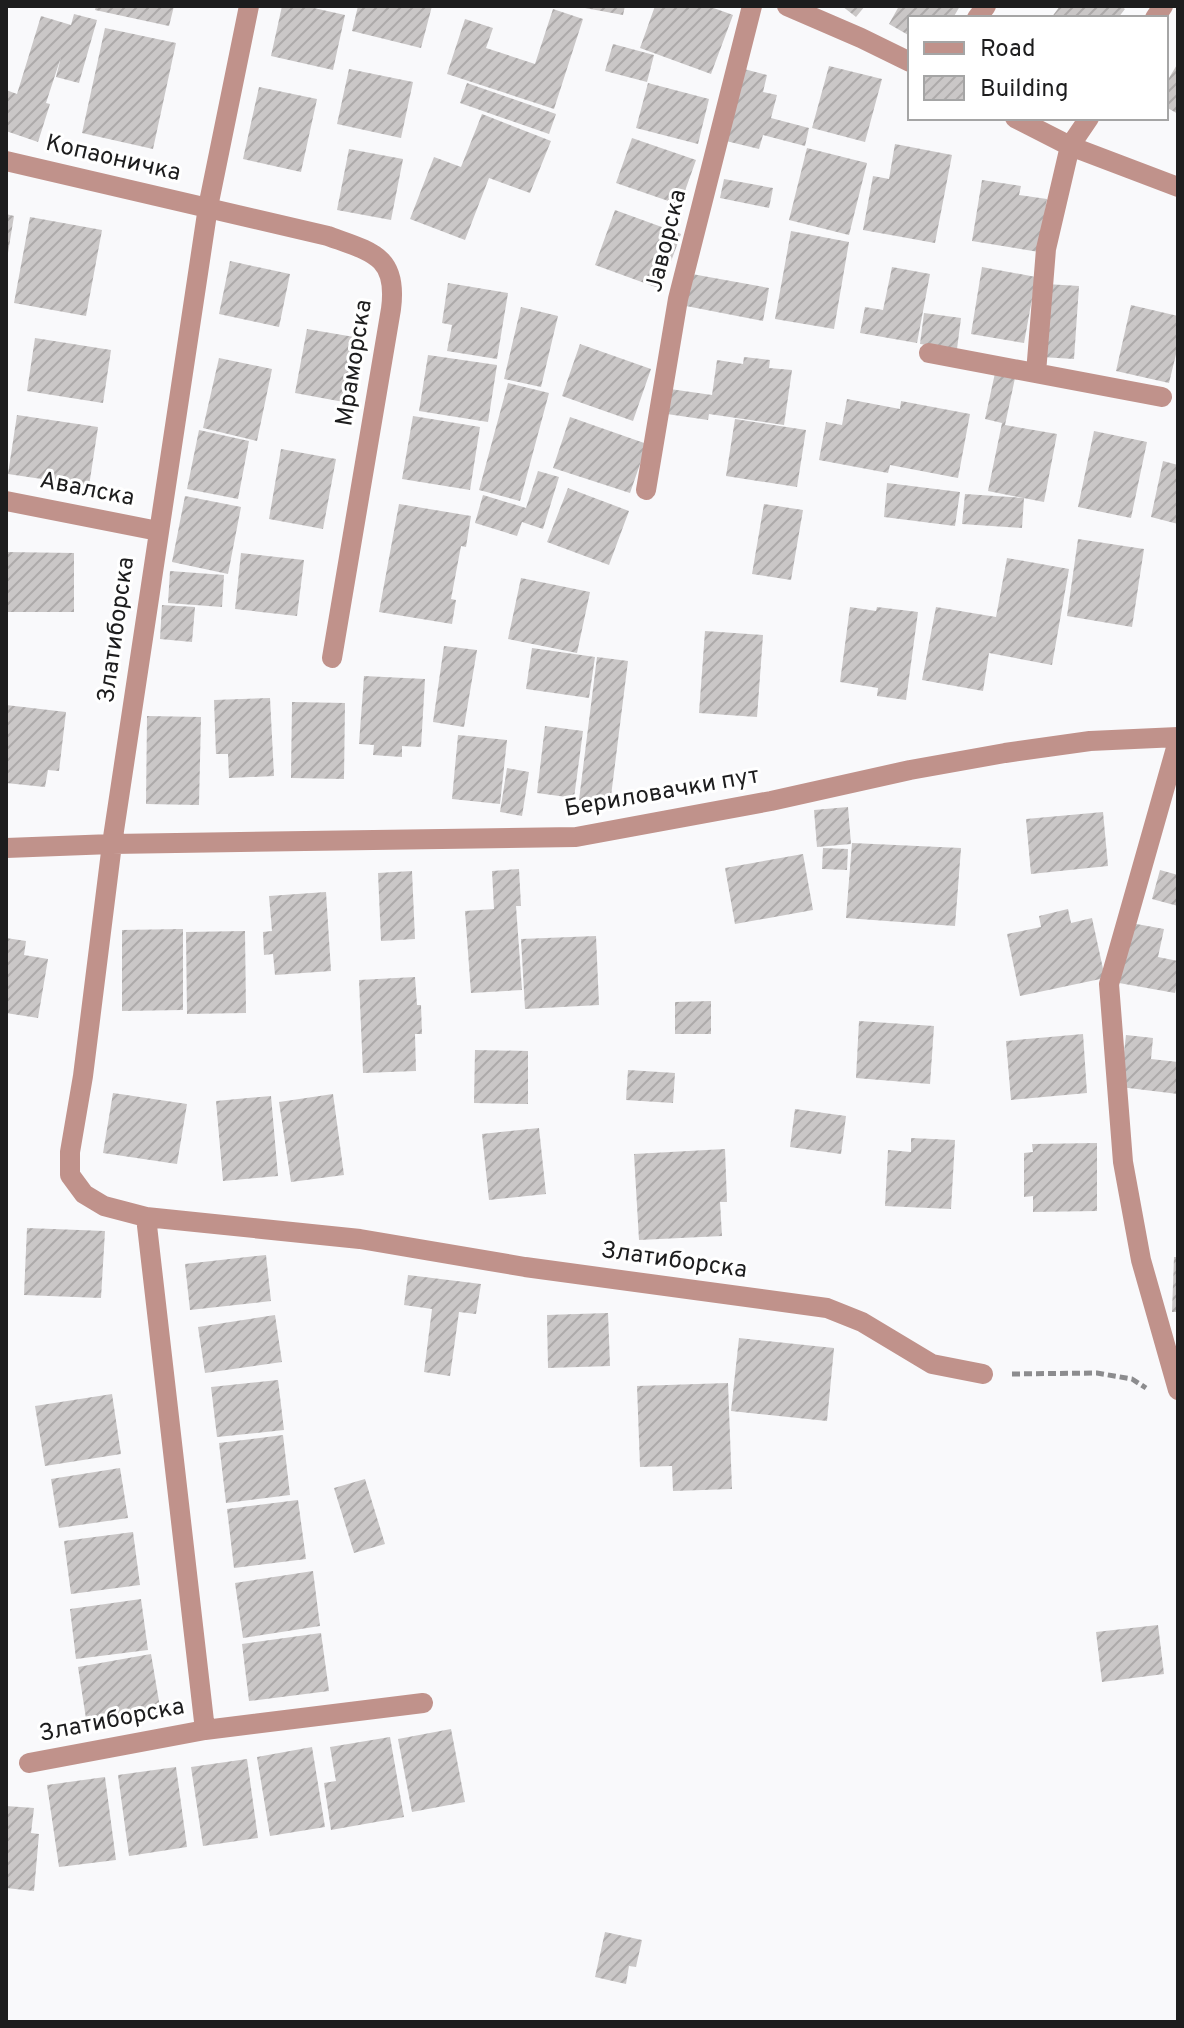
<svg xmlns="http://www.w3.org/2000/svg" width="1184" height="2028" viewBox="0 0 1184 2028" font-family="Overpass,sans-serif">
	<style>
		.building { fill: url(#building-hatch) }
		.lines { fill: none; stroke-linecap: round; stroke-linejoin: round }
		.path { stroke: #8c8c8e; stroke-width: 5; stroke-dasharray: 8 4; stroke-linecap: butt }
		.street { stroke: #c0928b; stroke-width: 20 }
		.labels { text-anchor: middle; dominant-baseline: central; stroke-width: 6; stroke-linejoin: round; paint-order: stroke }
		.street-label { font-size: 24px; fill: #1d1d1e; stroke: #fff }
	</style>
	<defs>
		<pattern id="building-hatch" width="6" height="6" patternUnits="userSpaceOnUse" patternTransform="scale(2)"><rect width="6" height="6" fill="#cac7c7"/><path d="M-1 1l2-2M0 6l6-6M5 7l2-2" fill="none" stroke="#adaaaa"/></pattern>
	</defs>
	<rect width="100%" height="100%" fill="#f9f9fb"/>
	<path class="building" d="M 96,6 L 174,6 L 169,26 L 95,10 Z
		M 282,6 L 305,6 L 345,15 L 333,70 L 271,56 Z
		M 358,6 L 432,6 L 421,48 L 352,31 Z
		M 585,6 L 625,6 L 623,15 L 585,8 Z
		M 655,6 L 708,6 L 733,15 L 711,74 L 640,48 Z
		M 842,6 L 865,6 L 856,17 Z
		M 899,6 L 960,6 L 953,18 L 910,18 L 910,36 L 889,24 Z
		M 1060,6 L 1121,6 L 1125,9 L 1118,18 L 1051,18 Z
		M 553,9 L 583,19 L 554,109 L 447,74 L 465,19 L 493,28 L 486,48 L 535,64 Z
		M 74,14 L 97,20 L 79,83 L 56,77 L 61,57 L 46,103 L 50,104 L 38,142 L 6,131 L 6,90 L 17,94 L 41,16 L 71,25 Z
		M 105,28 L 176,43 L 153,149 L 82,133 Z
		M 613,44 L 654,55 L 647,82 L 605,71 Z
		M 1178,63 L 1178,114 L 1166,107 L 1166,83 Z
		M 829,66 L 882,79 L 865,142 L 812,128 Z
		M 349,69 L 413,82 L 401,138 L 337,124 Z
		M 744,69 L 767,75 L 763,92 L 777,95 L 771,118 L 809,128 L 805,146 L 763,135 L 759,149 L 726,141 Z
		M 467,83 L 556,114 L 549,134 L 460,103 Z
		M 648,83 L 709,99 L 698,144 L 636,128 Z
		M 259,87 L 317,99 L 301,172 L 243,159 Z
		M 482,114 L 551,141 L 530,193 L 489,178 L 465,240 L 410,219 L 434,157 L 461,167 Z
		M 632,138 L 696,160 L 680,205 L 616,183 Z
		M 895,144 L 952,155 L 935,243 L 863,230 L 873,176 L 889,179 Z
		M 807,148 L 867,163 L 849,235 L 789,220 Z
		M 349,149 L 403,159 L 391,220 L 337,210 Z
		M 724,179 L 773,188 L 769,208 L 720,198 Z
		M 982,180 L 1021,186 L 1019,195 L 1047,199 L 1039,252 L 972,241 Z
		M 615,210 L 681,234 L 661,289 L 595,265 Z
		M 6,214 L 14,216 L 8,253 L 6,253 Z
		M 30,217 L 102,230 L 86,316 L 14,303 Z
		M 791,231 L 849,242 L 834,329 L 775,319 Z
		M 230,261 L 290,274 L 279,327 L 219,314 Z
		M 892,267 L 930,274 L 917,343 L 860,333 L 865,307 L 883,310 Z
		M 982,267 L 1036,277 L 1024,343 L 971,334 Z
		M 692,274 L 769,288 L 763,321 L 686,306 Z
		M 448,283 L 508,293 L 497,359 L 447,351 L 452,325 L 442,323 Z
		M 1046,284 L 1079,286 L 1074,359 L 1041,357 Z
		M 1131,305 L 1178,316 L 1178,346 L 1169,383 L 1116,371 Z
		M 521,307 L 558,316 L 541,387 L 504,379 Z
		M 924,313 L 961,318 L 957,349 L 920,344 Z
		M 307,329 L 360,338 L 349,403 L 295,393 Z
		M 35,338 L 111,350 L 103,403 L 27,391 Z
		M 580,344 L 651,369 L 633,421 L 562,396 Z
		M 428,355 L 497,365 L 488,422 L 419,411 Z
		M 744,357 L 770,360 L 769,368 L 792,370 L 784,425 L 709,414 L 708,420 L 667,414 L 670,389 L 712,395 L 717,360 L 743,364 Z
		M 219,358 L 272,369 L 257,441 L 203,428 Z
		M 995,373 L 1015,378 L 1005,425 L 1057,434 L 1044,502 L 988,491 L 1002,423 L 985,419 Z
		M 508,383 L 549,393 L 520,501 L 479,490 Z
		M 847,399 L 900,409 L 901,401 L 970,414 L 958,478 L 890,465 L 888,473 L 819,460 L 826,422 L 842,425 Z
		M 17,415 L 98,427 L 89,486 L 8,474 Z
		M 413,416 L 480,427 L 470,490 L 402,479 Z
		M 570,417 L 647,444 L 630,493 L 553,468 Z
		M 735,419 L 806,430 L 797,487 L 726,476 Z
		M 199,430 L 249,441 L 238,499 L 187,489 Z
		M 1094,431 L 1147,442 L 1131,518 L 1078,507 Z
		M 281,449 L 336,459 L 323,529 L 269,519 Z
		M 1163,461 L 1178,465 L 1178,524 L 1151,517 Z
		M 538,471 L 559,477 L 543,529 L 522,522 L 517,536 L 475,523 L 483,495 L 526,508 Z
		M 887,483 L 960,492 L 955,526 L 884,517 Z
		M 568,488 L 629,511 L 609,565 L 547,542 Z
		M 965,494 L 1024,498 L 1022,528 L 962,524 Z
		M 185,496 L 241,507 L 228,574 L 172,562 Z
		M 399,504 L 471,516 L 466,547 L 461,546 L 451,599 L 456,600 L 452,624 L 379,612 Z
		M 764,504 L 803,510 L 791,580 L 752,574 Z
		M 1078,539 L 1144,549 L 1132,627 L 1067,616 Z
		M 6,552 L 74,553 L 74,612 L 6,612 Z
		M 241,553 L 304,560 L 297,616 L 235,609 Z
		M 1007,558 L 1069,569 L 1052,665 L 989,653 L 983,691 L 922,680 L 936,607 L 996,617 Z
		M 170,571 L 224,575 L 222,607 L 168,603 Z
		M 521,578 L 590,592 L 577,653 L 508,639 Z
		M 162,605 L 195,607 L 192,642 L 160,639 Z
		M 850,607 L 876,611 L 877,607 L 918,612 L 906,700 L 877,696 L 878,688 L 840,682 Z
		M 705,631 L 763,635 L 757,717 L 699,713 Z
		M 444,646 L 477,650 L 464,727 L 433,722 Z
		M 532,648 L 595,657 L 589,698 L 526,689 Z
		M 597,657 L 628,661 L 610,804 L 579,800 Z
		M 364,676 L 425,679 L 421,747 L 402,746 L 402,757 L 373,755 L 374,745 L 359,744 Z
		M 270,698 L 274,776 L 229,778 L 228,754 L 216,754 L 214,700 Z
		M 292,702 L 345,703 L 344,779 L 291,778 Z
		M 6,705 L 66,712 L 59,771 L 48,770 L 45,787 L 6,783 Z
		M 147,716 L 201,717 L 199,805 L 146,804 Z
		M 545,726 L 583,731 L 574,798 L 537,793 Z
		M 458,735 L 507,740 L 500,804 L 452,799 Z
		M 507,768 L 529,772 L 522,816 L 500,812 Z
		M 848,807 L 851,844 L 817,847 L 814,810 Z
		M 1103,812 L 1108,866 L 1031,874 L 1026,819 Z
		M 852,843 L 961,848 L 955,926 L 846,918 Z
		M 823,848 L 848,849 L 847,870 L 822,869 Z
		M 803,854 L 813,910 L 735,924 L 725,868 Z
		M 519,869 L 521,906 L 516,906 L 522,990 L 471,993 L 465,911 L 494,909 L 492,871 Z
		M 1160,870 L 1178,875 L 1178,906 L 1152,899 Z
		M 412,871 L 415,939 L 381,941 L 378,873 Z
		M 326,892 L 331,971 L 275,975 L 273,954 L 264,955 L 263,932 L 272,931 L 269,896 Z
		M 1068,909 L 1071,923 L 1092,918 L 1105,978 L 1020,996 L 1007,934 L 1041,927 L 1039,916 Z
		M 1131,923 L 1164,929 L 1158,957 L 1178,961 L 1178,979 L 1175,993 L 1119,983 Z
		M 183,929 L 183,1010 L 122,1011 L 122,930 Z
		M 245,931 L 246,1013 L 187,1014 L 186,932 Z
		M 596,936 L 599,1005 L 525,1009 L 521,939 Z
		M 6,938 L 26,941 L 24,955 L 48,959 L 38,1018 L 6,1013 Z
		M 415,977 L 417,1005 L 421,1005 L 422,1034 L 415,1034 L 416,1071 L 363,1073 L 359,980 Z
		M 711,1001 L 711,1034 L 675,1034 L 675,1002 Z
		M 859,1021 L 934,1026 L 930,1084 L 856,1078 Z
		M 1083,1034 L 1087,1093 L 1011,1100 L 1006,1041 Z
		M 1126,1035 L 1153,1038 L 1151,1059 L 1178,1062 L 1178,1094 L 1120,1087 Z
		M 475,1050 L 528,1051 L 528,1104 L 474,1103 Z
		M 628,1070 L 675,1073 L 673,1103 L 626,1100 Z
		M 113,1093 L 187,1104 L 177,1164 L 103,1153 Z
		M 333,1094 L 344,1175 L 291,1182 L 279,1102 Z
		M 271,1096 L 278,1176 L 223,1181 L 216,1101 Z
		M 795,1109 L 846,1116 L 841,1154 L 790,1147 Z
		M 539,1128 L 546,1194 L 489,1200 L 482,1134 Z
		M 911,1138 L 955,1140 L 951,1209 L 885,1206 L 888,1150 L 911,1152 Z
		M 1097,1143 L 1097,1211 L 1033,1212 L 1033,1196 L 1024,1197 L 1024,1153 L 1033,1152 L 1032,1144 Z
		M 725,1149 L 727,1202 L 720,1202 L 722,1236 L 639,1240 L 634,1154 Z
		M 27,1228 L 105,1231 L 101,1298 L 24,1295 Z
		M 266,1255 L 271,1301 L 190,1310 L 185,1264 Z
		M 1174,1257 L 1178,1257 L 1178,1312 L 1172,1312 Z
		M 408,1275 L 481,1284 L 476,1314 L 459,1312 L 450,1376 L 424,1372 L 432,1309 L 404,1305 Z
		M 608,1313 L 610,1366 L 548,1368 L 547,1315 Z
		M 275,1315 L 282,1362 L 205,1373 L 198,1327 Z
		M 739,1338 L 834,1348 L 827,1421 L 731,1411 Z
		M 278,1380 L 284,1430 L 217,1437 L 211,1387 Z
		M 728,1383 L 732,1489 L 673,1491 L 672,1466 L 640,1467 L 637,1386 Z
		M 112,1394 L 121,1454 L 45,1466 L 35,1406 Z
		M 283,1435 L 290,1495 L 226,1503 L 219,1443 Z
		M 120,1468 L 128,1518 L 59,1528 L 51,1479 Z
		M 365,1479 L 385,1544 L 354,1553 L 334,1488 Z
		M 298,1500 L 306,1559 L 234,1568 L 227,1509 Z
		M 133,1532 L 140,1585 L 71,1594 L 64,1541 Z
		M 313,1571 L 320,1626 L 243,1638 L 235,1583 Z
		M 141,1599 L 148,1650 L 76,1659 L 70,1609 Z
		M 1158,1625 L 1164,1674 L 1102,1682 L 1096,1632 Z
		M 321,1633 L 329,1691 L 249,1701 L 242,1644 Z
		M 151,1654 L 161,1713 L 87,1725 L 78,1667 Z
		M 451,1729 L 465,1802 L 412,1812 L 398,1739 Z
		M 390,1737 L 404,1817 L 331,1830 L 324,1783 L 336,1781 L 330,1747 Z
		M 312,1747 L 325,1827 L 270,1836 L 257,1757 Z
		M 247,1759 L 258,1838 L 203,1846 L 191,1767 Z
		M 176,1767 L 187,1847 L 129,1856 L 118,1775 Z
		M 105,1777 L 116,1860 L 59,1867 L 47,1785 Z
		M 6,1806 L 34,1808 L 31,1833 L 39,1834 L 34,1891 L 6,1888 Z
		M 605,1932 L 642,1940 L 636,1967 L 629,1966 L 626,1984 L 595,1977 Z"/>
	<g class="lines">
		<path class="path" d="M 1012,1374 L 1097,1373 L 1132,1379 L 1146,1388"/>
		<path class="street" d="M 249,6 L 208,207 L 112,844 L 83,1076 L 70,1152 L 70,1175 L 84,1194 L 104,1206 L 146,1217 L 360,1239 L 525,1267 L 827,1308 L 862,1322 L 932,1364 L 983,1374
			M 787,6 L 861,38 L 910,62
			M 977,18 L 986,6
			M 1155,18 L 1163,6
			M 1015,118 L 1070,146 L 1178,187
			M 6,161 L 328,236 C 372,252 398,256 391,309 L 332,658
			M 929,353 L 1162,397
			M 1036,373 L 1046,249 L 1070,146 L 1089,118
			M 646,490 L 678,299 L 752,6
			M 6,501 L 158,531
			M 1178,741 L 1109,984 L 1123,1162 L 1141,1260 L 1178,1390
			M 6,848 L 112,844 L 576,837 L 771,801 L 910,770 L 1005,753 L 1090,741 L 1178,737
			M 146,1217 L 205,1730
			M 29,1763 L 205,1730 L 423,1703"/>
	</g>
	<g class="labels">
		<g class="street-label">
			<text transform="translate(113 159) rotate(13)">Копаоничка</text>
			<text transform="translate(667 241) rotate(-76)">Јаворска</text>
			<text transform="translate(355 363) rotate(-81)">Мраморска</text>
			<text transform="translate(87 490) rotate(11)">Авалска</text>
			<text transform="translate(117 630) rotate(-82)">Златиборска</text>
			<text transform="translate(662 793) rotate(-10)">Бериловачки пут</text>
			<text transform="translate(674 1261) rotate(8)">Златиборска</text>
			<text transform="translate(112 1721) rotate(-11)">Златиборска</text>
		</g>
	</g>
	<rect width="1184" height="2028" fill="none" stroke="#1d1d1e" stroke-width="16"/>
	<rect x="908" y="16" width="260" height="104" fill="#ffffff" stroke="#a5a5a5" stroke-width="2"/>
	<rect x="924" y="42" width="40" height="12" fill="#c0928b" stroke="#a5a5a5" stroke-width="2"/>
	<text x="980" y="56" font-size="24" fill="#1d1d1e">Road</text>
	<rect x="924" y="76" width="40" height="24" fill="url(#building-hatch)" stroke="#a5a5a5" stroke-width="2"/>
	<text x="980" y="96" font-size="24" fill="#1d1d1e">Building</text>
</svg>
